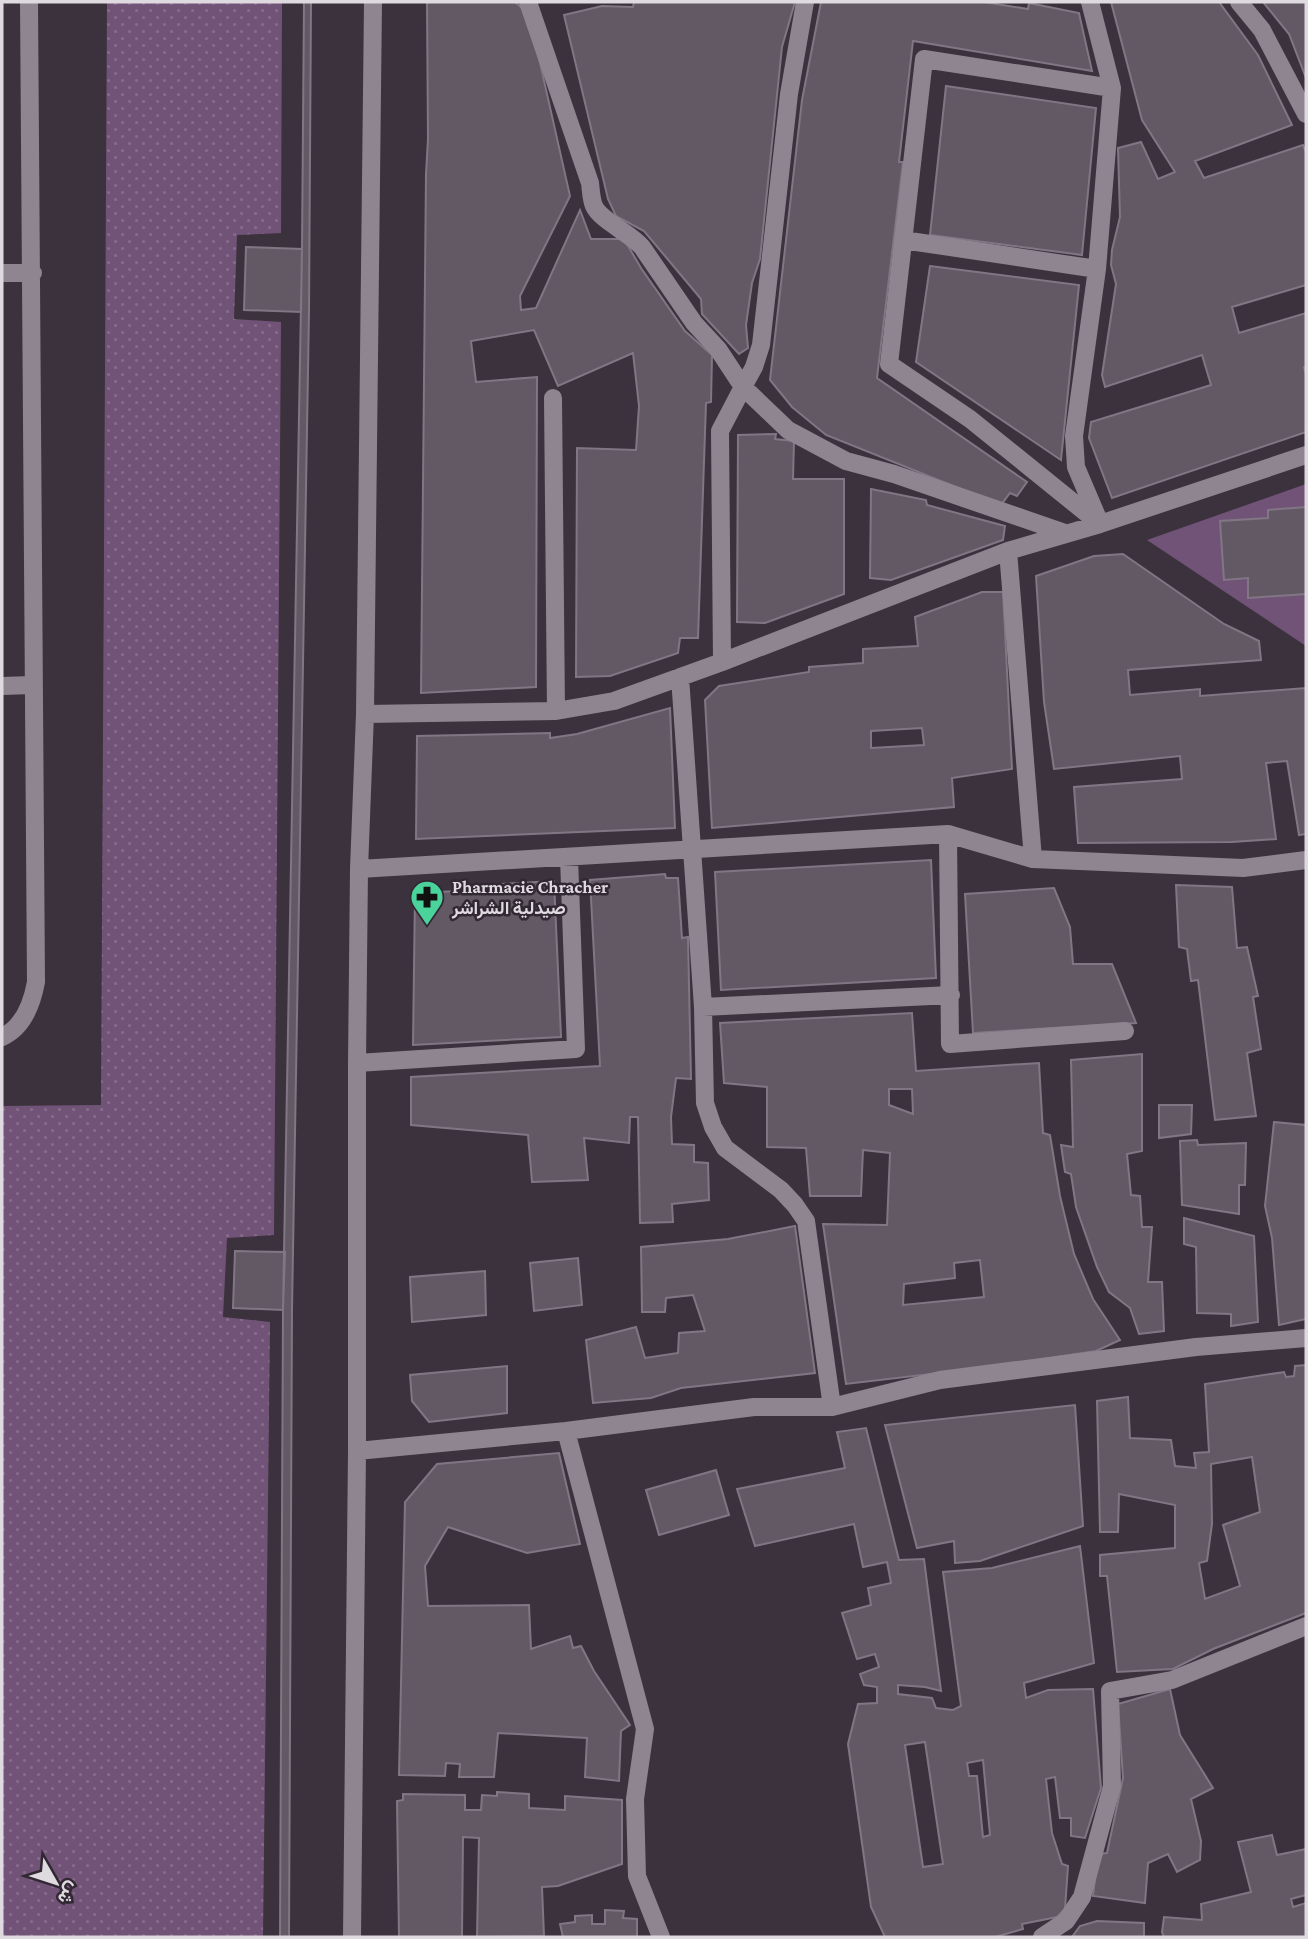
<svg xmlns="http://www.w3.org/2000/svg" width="1308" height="1939" viewBox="0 0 1308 1939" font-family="'Crimson Pro',Vazirmatn,serif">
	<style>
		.grass { fill: url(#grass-dots) }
		.garden { fill: #725378 }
		.building { fill: #635965; stroke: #817683; stroke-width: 2; fill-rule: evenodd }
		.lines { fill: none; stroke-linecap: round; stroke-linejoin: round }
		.street { stroke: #8f8591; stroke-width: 18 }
		.labels { text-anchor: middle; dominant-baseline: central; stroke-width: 5; stroke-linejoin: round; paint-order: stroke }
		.poi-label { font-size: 18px; font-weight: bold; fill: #dfd9e0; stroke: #312833; text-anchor: start }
	</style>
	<defs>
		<pattern id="grass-dots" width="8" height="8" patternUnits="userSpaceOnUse" patternTransform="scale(1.75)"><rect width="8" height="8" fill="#725378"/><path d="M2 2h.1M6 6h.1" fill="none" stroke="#866b8b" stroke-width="1.8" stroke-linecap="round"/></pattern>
	</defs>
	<rect width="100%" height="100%" fill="#3b323d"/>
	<path class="grass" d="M 107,2 L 282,2 L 281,233 L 237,235 L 234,319 L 281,322 L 274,1235 L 227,1238 L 223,1317 L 270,1322 L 263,1937 L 2,1937 L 2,1106 L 101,1105 Z"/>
	<path class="garden" d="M 1306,484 L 1306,646 L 1147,540 Z"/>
	<path class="building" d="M 304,2 L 311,2 L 309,312 L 292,1310 L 289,1937 L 280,1937 L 283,1310 L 302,249 Z
		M 427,2 L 515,2 L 529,14 L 570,196 L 520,296 L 521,310 L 536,308 L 580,210 L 591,239 L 624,239 L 641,268 L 685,331 L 712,355 L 711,402 L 706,403 L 698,638 L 680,638 L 678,653 L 610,676 L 576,677 L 577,448 L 636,450 L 639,406 L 633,353 L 558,386 L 534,330 L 471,341 L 476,382 L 537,377 L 536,687 L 421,693 L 426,174 L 428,139 Z
		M 634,2 L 795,2 L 782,47 L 760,259 L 752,283 L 746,325 L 748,348 L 739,354 L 702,314 L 701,299 L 644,231 L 616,216 L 608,199 L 564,15 L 602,6 L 633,7 Z
		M 821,2 L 984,2 L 1028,9 L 1029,3 L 1079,13 L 1092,71 L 913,41 L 899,162 L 903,162 L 877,378 L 1027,482 L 1017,496 L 1010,493 L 1001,505 L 826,435 L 792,407 L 770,380 L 802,100 Z
		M 1111,2 L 1219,2 L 1258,55 L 1292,125 L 1195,161 L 1204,178 L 1303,145 L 1306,152 L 1306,285 L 1232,307 L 1239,333 L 1306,313 L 1306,366 L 1304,367 L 1306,375 L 1306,432 L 1112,498 L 1089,438 L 1091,422 L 1211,385 L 1202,355 L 1105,387 L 1102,375 L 1116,284 L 1111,265 L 1112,250 L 1120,217 L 1118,148 L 1141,142 L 1158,179 L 1175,172 L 1142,120 Z
		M 1263,2 L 1306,2 L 1306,78 L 1289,34 Z
		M 946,86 L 1096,108 L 1082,255 L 930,235 Z
		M 246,247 L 302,249 L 301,312 L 244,310 Z
		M 930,266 L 1079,285 L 1061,460 L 916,362 Z
		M 776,434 L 775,439 L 794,441 L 793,479 L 844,479 L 844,594 L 765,623 L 737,622 L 738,435 Z
		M 871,489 L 926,500 L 927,505 L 1005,526 L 1003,540 L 891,580 L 870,578 Z
		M 1306,507 L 1306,594 L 1248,598 L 1248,578 L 1224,580 L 1220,521 L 1268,518 L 1268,510 Z
		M 1123,554 L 1224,624 L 1259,641 L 1261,660 L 1128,670 L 1130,695 L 1200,689 L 1200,696 L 1306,688 L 1306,834 L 1299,835 L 1287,761 L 1266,763 L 1276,839 L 1232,842 L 1078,843 L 1074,787 L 1182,779 L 1180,756 L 1054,769 L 1044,702 L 1036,576 L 1094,556 Z
		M 982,592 L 1003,592 L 1012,769 L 952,778 L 954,807 L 712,828 L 705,700 L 719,686 L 809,672 L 809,667 L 863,663 L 863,649 L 918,646 L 915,617 ZM 922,728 L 924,745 L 871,748 L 871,731 Z
		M 670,708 L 675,828 L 416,839 L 417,736 L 550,733 L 550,738 L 577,734 Z
		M 931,860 L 936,978 L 721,990 L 715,872 Z
		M 665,874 L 666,878 L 678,878 L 682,938 L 688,937 L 691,1079 L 676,1078 L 671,1117 L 672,1144 L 694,1145 L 694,1162 L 708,1163 L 709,1200 L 672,1204 L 673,1222 L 640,1223 L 638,1117 L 630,1117 L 629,1143 L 584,1138 L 588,1180 L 532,1182 L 528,1135 L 411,1125 L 411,1077 L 600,1066 L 590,880 Z
		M 554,881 L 561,1037 L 413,1045 L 415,893 L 482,890 L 482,885 Z
		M 1176,885 L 1232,887 L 1237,948 L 1247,947 L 1258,996 L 1253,997 L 1261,1049 L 1247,1053 L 1256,1116 L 1215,1120 L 1198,980 L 1191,981 L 1187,949 L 1179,947 Z
		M 1054,888 L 1070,927 L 1073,964 L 1112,964 L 1136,1023 L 973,1033 L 965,894 Z
		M 912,1013 L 916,1071 L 1039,1063 L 1043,1133 L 1050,1135 L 1060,1196 L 1074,1254 L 1093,1299 L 1120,1340 L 1096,1351 L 990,1367 L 846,1384 L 823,1224 L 887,1225 L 890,1153 L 863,1150 L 861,1196 L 810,1196 L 806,1148 L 767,1147 L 767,1087 L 724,1083 L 720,1023 ZM 889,1089 L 912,1089 L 913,1114 L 889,1105 ZM 980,1260 L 984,1297 L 903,1305 L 904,1284 L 955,1278 L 954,1263 Z
		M 1142,1054 L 1142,1151 L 1127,1154 L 1131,1195 L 1140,1196 L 1142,1227 L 1152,1227 L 1148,1282 L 1162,1282 L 1164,1331 L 1139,1334 L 1130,1308 L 1109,1292 L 1097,1267 L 1076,1207 L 1071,1174 L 1065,1172 L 1061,1145 L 1073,1147 L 1071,1060 Z
		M 1159,1105 L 1192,1105 L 1191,1134 L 1159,1138 Z
		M 1274,1122 L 1306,1125 L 1306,1319 L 1279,1325 L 1272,1238 L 1265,1206 Z
		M 1197,1140 L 1198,1145 L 1246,1143 L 1245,1185 L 1239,1185 L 1239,1214 L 1182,1205 L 1180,1141 Z
		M 1184,1218 L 1254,1236 L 1258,1322 L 1231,1326 L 1231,1314 L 1197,1313 L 1196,1247 L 1184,1244 Z
		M 795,1226 L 815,1373 L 681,1388 L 651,1398 L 593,1403 L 586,1340 L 636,1327 L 645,1358 L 678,1353 L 679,1333 L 705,1331 L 693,1295 L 666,1298 L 665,1312 L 642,1312 L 641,1247 L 728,1239 Z
		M 235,1251 L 285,1252 L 283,1310 L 233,1308 Z
		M 578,1258 L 582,1305 L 534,1311 L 530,1263 Z
		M 485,1271 L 486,1315 L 412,1322 L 410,1277 Z
		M 1306,1365 L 1306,1613 L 1213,1649 L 1173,1669 L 1117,1672 L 1107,1576 L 1100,1576 L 1100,1555 L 1175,1548 L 1175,1505 L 1119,1494 L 1118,1532 L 1100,1532 L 1097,1401 L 1128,1397 L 1130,1438 L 1171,1440 L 1175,1466 L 1196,1468 L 1194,1453 L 1209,1452 L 1205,1384 L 1284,1372 L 1286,1377 L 1294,1376 L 1295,1366 ZM 1252,1457 L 1260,1512 L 1223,1525 L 1240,1586 L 1205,1599 L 1199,1563 L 1207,1561 L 1212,1524 L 1211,1464 Z
		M 507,1366 L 507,1413 L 429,1422 L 412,1401 L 410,1375 Z
		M 1075,1405 L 1083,1526 L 980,1561 L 955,1563 L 954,1541 L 917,1548 L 885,1425 Z
		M 866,1428 L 899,1560 L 924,1559 L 941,1691 L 925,1687 L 898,1685 L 898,1694 L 932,1698 L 936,1708 L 953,1710 L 961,1706 L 943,1572 L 992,1568 L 1080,1546 L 1094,1663 L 1024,1683 L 1026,1698 L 1048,1690 L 1093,1689 L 1101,1788 L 1085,1838 L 1071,1836 L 1071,1818 L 1060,1818 L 1055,1777 L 1046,1779 L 1052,1833 L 1062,1864 L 1068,1866 L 1065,1909 L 1057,1917 L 1022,1924 L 1023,1929 L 995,1937 L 885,1937 L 871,1907 L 848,1744 L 858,1704 L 877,1703 L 877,1687 L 864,1685 L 860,1674 L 879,1667 L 875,1654 L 857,1659 L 842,1613 L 871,1605 L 868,1588 L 891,1583 L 887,1562 L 863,1567 L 854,1524 L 755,1546 L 737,1489 L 845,1468 L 837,1432 ZM 925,1742 L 943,1864 L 923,1867 L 905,1745 ZM 983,1760 L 990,1835 L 983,1837 L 977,1776 L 969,1776 L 967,1763 Z
		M 559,1453 L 580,1544 L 527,1553 L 448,1527 L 425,1566 L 428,1606 L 529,1605 L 531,1649 L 570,1636 L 573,1648 L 581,1646 L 594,1671 L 630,1725 L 621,1731 L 619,1781 L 585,1777 L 587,1738 L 498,1733 L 494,1777 L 459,1777 L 460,1764 L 446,1763 L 445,1776 L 399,1775 L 405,1502 L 437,1464 Z
		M 716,1470 L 729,1515 L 659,1535 L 646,1490 Z
		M 1170,1689 L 1180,1735 L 1213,1788 L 1191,1799 L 1201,1841 L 1200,1860 L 1177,1872 L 1168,1854 L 1148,1863 L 1145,1903 L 1093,1896 L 1098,1854 L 1107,1853 L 1123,1778 L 1118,1704 Z
		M 497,1792 L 529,1794 L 529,1808 L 565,1810 L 565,1796 L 622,1800 L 622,1864 L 558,1886 L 542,1887 L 544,1936 L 477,1937 L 479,1838 L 463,1837 L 462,1937 L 399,1937 L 397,1801 L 403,1800 L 403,1794 L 465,1795 L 465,1810 L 481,1810 L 482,1795 L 497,1796 Z
		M 1272,1835 L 1277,1855 L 1306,1849 L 1306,1895 L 1291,1899 L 1293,1907 L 1306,1903 L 1306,1937 L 1164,1937 L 1162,1932 L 1164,1917 L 1202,1920 L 1201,1904 L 1251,1892 L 1238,1842 Z
		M 605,1910 L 624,1911 L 623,1918 L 637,1919 L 637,1937 L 563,1937 L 560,1924 L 575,1922 L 575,1916 L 592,1915 L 592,1924 L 605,1924 Z
		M 1097,1921 L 1144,1923 L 1144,1937 L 1072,1937 L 1080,1926 Z"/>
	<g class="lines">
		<path class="street" d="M 528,2 L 590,183 C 591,190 591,199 594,206 C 600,220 630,233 642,247 L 694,323 L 718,349 L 743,387 L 720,431 L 722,662
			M 805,2 L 789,94 L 761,345 L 754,367 L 743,387 L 788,430 L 846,461 L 894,474 L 1065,533
			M 1090,2 L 1112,88 L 1097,269 L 1074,436 L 1076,467 L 1099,521
			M 1239,2 L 1262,30 L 1306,114
			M 903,240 L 1097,269
			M 2,273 L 33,273
			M 553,398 L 556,711
			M 1100,524 L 970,419 L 889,364 L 924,59 L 1112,88
			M 1008,551 L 1033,859
			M 680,677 L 703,1007 L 705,1103 L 713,1127 L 725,1148 L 781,1190 L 795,1205 L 806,1221 L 832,1407
			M 2,686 L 32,685
			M 365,714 L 556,711 L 614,701 L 722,662 L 1008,551 L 1100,524 L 1306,455
			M 948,834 L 950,1044 L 1125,1031
			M 359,869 L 948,834 L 1033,859 L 1243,868 L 1306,860
			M 703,1007 L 951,995
			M 2,1037 C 24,1027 32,1004 36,982 C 31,655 34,328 29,2
			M 357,1063 L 576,1049 L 569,858
			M 566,1431 L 645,1729 L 635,1799 L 637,1876 L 661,1937
			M 357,1451 L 566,1431 L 754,1407 L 832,1407 L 940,1380 L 1196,1347 L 1306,1338
			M 352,1937 L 357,1451 L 357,1063 L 359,869 L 365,714 L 373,2
			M 1042,1937 L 1066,1921 L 1082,1897 L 1112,1786 L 1110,1691 L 1172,1680 L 1306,1626"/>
	</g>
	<defs>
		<symbol id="pharmacy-pin" viewBox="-11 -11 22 30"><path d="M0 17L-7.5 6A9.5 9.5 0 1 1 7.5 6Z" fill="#4ad49c" stroke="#312833"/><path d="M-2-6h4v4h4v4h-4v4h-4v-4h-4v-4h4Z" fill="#111"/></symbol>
	</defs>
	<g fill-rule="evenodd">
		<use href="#pharmacy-pin" x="408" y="878" width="38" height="52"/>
	</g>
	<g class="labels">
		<g class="poi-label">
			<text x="452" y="887">Pharmacie Chracher<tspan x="452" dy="21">صيدلية الشراشر</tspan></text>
		</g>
	</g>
	<rect width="1308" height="1939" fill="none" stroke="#dfd9e0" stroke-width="7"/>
	<g transform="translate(56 1883) rotate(129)" stroke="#312833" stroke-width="5" paint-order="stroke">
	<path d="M0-5L12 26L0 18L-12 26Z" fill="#dfd9e0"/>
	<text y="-10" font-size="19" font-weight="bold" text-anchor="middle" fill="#dfd9e0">ش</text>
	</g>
</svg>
